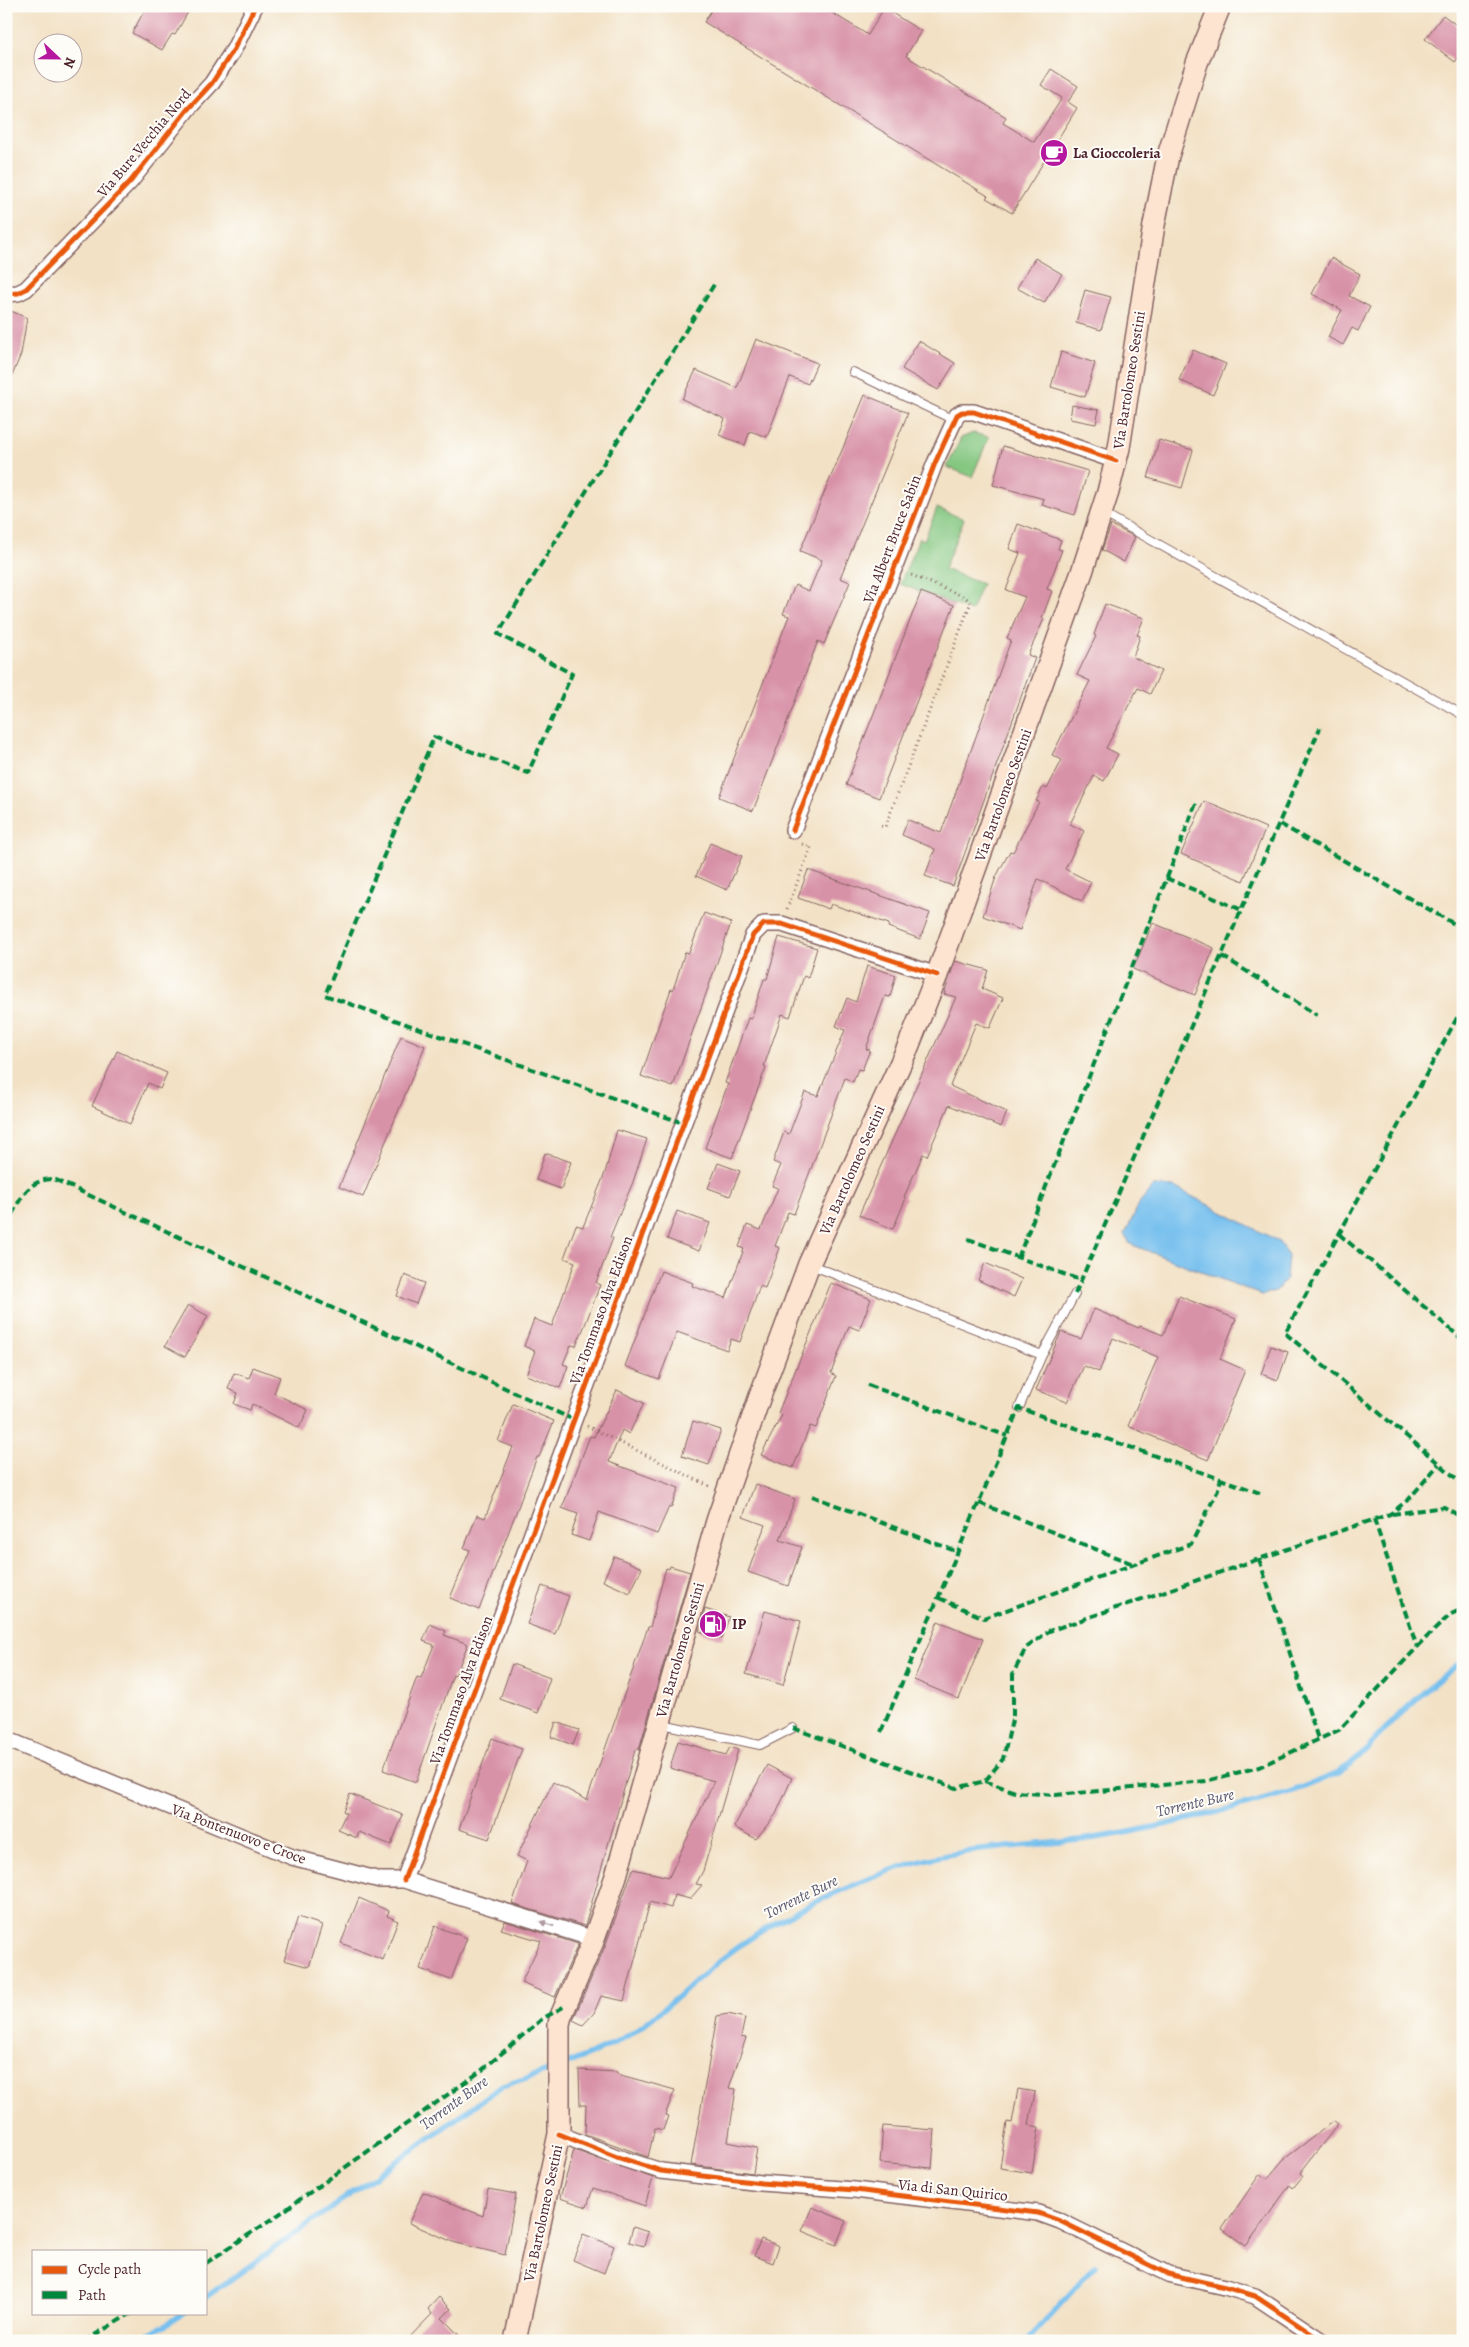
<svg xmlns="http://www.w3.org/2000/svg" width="1469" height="2347" viewBox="0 0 1469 2347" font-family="Alegreya,serif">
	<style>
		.green { fill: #82c67f; stroke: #667255 }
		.water { fill: #76bfee; stroke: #606f8c }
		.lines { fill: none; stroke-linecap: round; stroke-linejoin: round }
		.stream { stroke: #76bfee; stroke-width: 5.5 }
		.building { fill: #d892a8 }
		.lane-casing { stroke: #856361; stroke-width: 10 }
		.street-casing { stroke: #856361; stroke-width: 18 }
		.secondary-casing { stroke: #856361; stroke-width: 24 }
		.path { stroke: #856361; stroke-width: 3; stroke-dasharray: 1 4; stroke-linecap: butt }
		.lane { stroke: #fff; stroke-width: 8 }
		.street { stroke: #fff; stroke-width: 15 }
		.secondary { stroke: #fde4d1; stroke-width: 21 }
		.quiet { stroke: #00873e; stroke-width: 4; stroke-dasharray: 8 4; stroke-linecap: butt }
		.cycleway-casing { stroke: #fdfcf7; stroke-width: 8 }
		.cycleway { stroke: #e8590c; stroke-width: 5 }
		.oneway { fill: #ae9aa0 }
		.labels { text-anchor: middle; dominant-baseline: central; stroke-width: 4; stroke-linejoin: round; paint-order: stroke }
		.street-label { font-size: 15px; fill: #4a1f2b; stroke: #fdfcf7 }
		.poi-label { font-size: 15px; font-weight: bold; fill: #4a1f2b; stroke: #fdfcf7; text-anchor: start }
		.water-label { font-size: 16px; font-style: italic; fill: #59576f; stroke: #fdfcf7 }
	</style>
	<rect width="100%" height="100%" fill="#fdfcf7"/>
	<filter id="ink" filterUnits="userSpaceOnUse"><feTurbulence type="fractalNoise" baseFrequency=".02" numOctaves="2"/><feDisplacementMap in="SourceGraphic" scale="10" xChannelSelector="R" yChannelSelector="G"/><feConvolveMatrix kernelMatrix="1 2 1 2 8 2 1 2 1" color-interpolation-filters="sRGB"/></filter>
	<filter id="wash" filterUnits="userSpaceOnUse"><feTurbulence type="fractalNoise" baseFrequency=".0096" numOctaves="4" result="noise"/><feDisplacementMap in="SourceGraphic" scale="20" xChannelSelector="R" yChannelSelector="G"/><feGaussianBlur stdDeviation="1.12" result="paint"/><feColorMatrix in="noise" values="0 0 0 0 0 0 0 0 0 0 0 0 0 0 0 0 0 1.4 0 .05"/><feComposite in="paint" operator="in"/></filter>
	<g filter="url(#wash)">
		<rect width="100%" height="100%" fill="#f2e1c5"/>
		<path class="green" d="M 973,433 L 989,437 L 972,477 L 947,467 L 961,438 Z
			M 937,508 L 964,519 L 944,569 L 982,584 L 971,611 L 900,584 L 919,538 L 924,540 Z"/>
		<path class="water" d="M 1153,1186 L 1174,1187 L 1278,1241 L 1288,1255 L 1286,1279 L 1276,1291 L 1262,1295 L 1130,1244 L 1125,1234 L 1140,1202 Z"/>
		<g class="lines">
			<path class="stream" d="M 562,2066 C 587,2055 613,2046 635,2031 C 673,2004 704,1970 742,1944 C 787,1912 841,1889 892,1870 C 958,1846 1020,1848 1088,1839 C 1131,1833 1174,1823 1217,1812 C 1257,1802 1296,1792 1333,1775 C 1354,1765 1371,1744 1386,1728 C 1411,1704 1434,1681 1463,1661
				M 206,2297 L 502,2086 L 554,2069
				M 139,2341 L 184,2313
				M 1027,2341 L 1095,2266"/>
		</g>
		<g id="blocks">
			<path class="building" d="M 147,6 L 178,6 L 188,12 L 175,35 L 172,34 L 162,50 L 132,33 Z
				M 714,6 L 821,6 L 868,35 L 884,8 L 921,31 L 906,56 L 1006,117 L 1003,123 L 1034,142 L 1062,98 L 1041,85 L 1051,69 L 1078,86 L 1068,102 L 1077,108 L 1012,213 L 986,198 L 988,196 L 704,22 Z
				M 1443,15 L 1463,30 L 1463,52 L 1455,62 L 1425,39 Z
				M 1035,258 L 1062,274 L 1044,303 L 1017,288 Z
				M 1331,258 L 1360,274 L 1349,296 L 1370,307 L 1358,331 L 1352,328 L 1343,345 L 1328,337 L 1342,310 L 1312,294 Z
				M 1085,290 L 1111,297 L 1101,330 L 1076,323 Z
				M 11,311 L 27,318 L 21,354 L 7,388 L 6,327 Z
				M 756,339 L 817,363 L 808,384 L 790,377 L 767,437 L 750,431 L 745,445 L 719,435 L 725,419 L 682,399 L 696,370 L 737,388 Z
				M 919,341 L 955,363 L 938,390 L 902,369 Z
				M 1193,350 L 1226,364 L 1213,395 L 1179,380 Z
				M 1061,352 L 1095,363 L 1085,397 L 1051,387 Z
				M 865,395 L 908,413 L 840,578 L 850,582 L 824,644 L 818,641 L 753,811 L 719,797 L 789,616 L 783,614 L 795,585 L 809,591 L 822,560 L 800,551 Z
				M 1072,405 L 1099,410 L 1096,424 L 1070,419 Z
				M 1159,440 L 1193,450 L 1182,488 L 1148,478 Z
				M 1003,446 L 1088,471 L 1075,515 L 1042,505 L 1044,499 L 993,485 Z
				M 1018,524 L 1061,540 L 1058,549 L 1062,550 L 1047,589 L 1052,591 L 1042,618 L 1044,619 L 1028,655 L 1035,658 L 953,886 L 925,876 L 935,849 L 902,835 L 908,820 L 941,833 L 1011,640 L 1007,638 L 1025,597 L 1006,590 L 1020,553 L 1009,549 Z
				M 1111,525 L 1135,537 L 1124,562 L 1102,550 Z
				M 921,592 L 954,605 L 879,798 L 846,785 Z
				M 1105,604 L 1144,618 L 1137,635 L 1140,636 L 1133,657 L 1161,671 L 1150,694 L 1138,688 L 1106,748 L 1118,754 L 1104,781 L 1094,776 L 1070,824 L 1084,831 L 1065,869 L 1091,882 L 1082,901 L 1038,879 L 1020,930 L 983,916 L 996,877 L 1010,851 L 1013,852 L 1039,802 L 1036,801 L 1043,787 L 1047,789 L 1062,760 L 1052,755 L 1090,681 L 1077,675 L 1096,636 L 1094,635 Z
				M 1204,801 L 1266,828 L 1243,881 L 1181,854 Z
				M 710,843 L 742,856 L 727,890 L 696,876 Z
				M 808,870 L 930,913 L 920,939 L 888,927 L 889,924 L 831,904 L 829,909 L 798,898 Z
				M 704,913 L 731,923 L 673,1087 L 641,1076 L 671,989 L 673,990 L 685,952 L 689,953 Z
				M 1153,923 L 1214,948 L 1195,995 L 1133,969 Z
				M 779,937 L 817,948 L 808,978 L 804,976 L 790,1017 L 782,1014 L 764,1066 L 766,1067 L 732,1158 L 705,1148 L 728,1084 L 725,1083 L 748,1018 L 751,1019 L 764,979 L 767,979 Z
				M 955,961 L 988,970 L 982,989 L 1003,998 L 990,1028 L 976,1023 L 950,1086 L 1007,1112 L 1001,1127 L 949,1105 L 927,1156 L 923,1154 L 904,1197 L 906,1198 L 893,1229 L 859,1215 L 956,997 L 944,994 Z
				M 867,966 L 896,975 L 890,997 L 885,996 L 866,1049 L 870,1050 L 862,1070 L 858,1069 L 853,1082 L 845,1078 L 794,1214 L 788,1212 L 775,1246 L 780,1248 L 765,1288 L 760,1286 L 740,1342 L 731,1339 L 727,1350 L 677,1332 L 659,1379 L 625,1366 L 661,1271 L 693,1283 L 692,1286 L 726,1298 L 744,1249 L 739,1247 L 747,1225 L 761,1230 L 778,1188 L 772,1186 L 781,1165 L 773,1162 L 784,1132 L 789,1134 L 805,1092 L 818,1096 L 845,1030 L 836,1026 L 847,998 L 856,1002 Z
				M 401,1036 L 425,1046 L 363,1197 L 339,1187 Z
				M 117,1051 L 167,1073 L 160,1089 L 148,1083 L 130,1124 L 92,1106 Z
				M 617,1130 L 647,1139 L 633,1182 L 610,1237 L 613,1238 L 596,1283 L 600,1285 L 585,1325 L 576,1346 L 571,1345 L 563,1364 L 568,1366 L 560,1388 L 526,1375 L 535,1351 L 524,1346 L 534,1319 L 552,1326 L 575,1262 L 564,1258 L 576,1225 L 583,1227 L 605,1173 Z
				M 545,1153 L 571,1162 L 561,1189 L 536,1180 Z
				M 718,1163 L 740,1171 L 730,1196 L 708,1188 Z
				M 677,1211 L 710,1223 L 699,1251 L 667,1239 Z
				M 985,1263 L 1022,1279 L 1014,1297 L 978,1280 Z
				M 405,1275 L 424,1283 L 416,1304 L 397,1296 Z
				M 831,1283 L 871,1299 L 859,1330 L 849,1326 L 831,1373 L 836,1376 L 816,1428 L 810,1426 L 793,1468 L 761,1455 L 782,1415 L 778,1413 Z
				M 1179,1296 L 1236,1319 L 1220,1359 L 1245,1370 L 1208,1460 L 1128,1426 L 1158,1357 L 1113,1338 L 1099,1372 L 1084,1366 L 1067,1402 L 1036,1390 L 1061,1332 L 1081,1339 L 1094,1309 L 1139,1328 L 1140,1326 L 1163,1335 Z
				M 188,1305 L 208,1316 L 185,1357 L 165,1346 Z
				M 1271,1346 L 1288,1352 L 1278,1380 L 1261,1374 Z
				M 253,1367 L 280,1377 L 274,1393 L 308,1410 L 299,1428 L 252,1404 L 250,1410 L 234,1404 L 238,1393 L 228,1389 L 234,1373 L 249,1378 Z
				M 617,1390 L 644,1403 L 629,1434 L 622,1430 L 609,1462 L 679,1488 L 671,1508 L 669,1507 L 657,1534 L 599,1512 L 589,1541 L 571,1535 L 578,1514 L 562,1508 L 590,1436 L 594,1437 Z
				M 513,1404 L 554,1421 L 539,1457 L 537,1457 L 479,1610 L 450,1598 L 470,1550 L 464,1548 L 477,1515 L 485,1518 L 513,1447 L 498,1441 Z
				M 693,1421 L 721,1430 L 709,1465 L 682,1456 Z
				M 755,1484 L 795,1499 L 780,1540 L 802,1547 L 788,1586 L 748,1572 L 765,1525 L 743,1517 Z
				M 614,1556 L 642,1568 L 630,1593 L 603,1581 Z
				M 670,1566 L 690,1572 L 639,1749 L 635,1750 L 585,1926 L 512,1904 L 527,1861 L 517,1856 L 553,1782 L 587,1800 L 648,1627 L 650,1627 L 666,1568 L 669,1569 Z
				M 542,1586 L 569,1596 L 555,1634 L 527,1624 Z
				M 705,1609 L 729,1617 L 722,1639 L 699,1631 Z
				M 765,1611 L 801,1621 L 783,1685 L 746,1674 Z
				M 938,1621 L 983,1639 L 959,1699 L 914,1680 Z
				M 430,1624 L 446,1631 L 444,1635 L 468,1644 L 455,1676 L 453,1675 L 416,1782 L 383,1770 L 417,1677 L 421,1678 L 434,1645 L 423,1641 Z
				M 512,1664 L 550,1678 L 538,1713 L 500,1699 Z
				M 556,1722 L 579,1730 L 573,1745 L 551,1737 Z
				M 492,1738 L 522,1749 L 489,1839 L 459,1829 Z
				M 678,1741 L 726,1755 L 730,1747 L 738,1750 L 703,1871 L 696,1884 L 702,1885 L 690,1899 L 674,1895 L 671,1908 L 650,1902 L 624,2001 L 601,1996 L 594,2013 L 583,2025 L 573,2020 L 606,1944 L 633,1869 L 669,1877 L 714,1781 L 670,1768 Z
				M 767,1765 L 792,1778 L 776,1814 L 756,1839 L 734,1827 Z
				M 350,1794 L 403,1815 L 391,1845 L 359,1832 L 357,1838 L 338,1830 L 346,1813 L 343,1811 Z
				M 359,1898 L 389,1911 L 387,1916 L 398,1921 L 383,1960 L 341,1943 Z
				M 298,1917 L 322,1925 L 309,1967 L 284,1960 Z
				M 505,1921 L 578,1944 L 555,1997 L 521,1983 L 541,1941 L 501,1929 Z
				M 435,1926 L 467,1938 L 451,1980 L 420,1969 Z
				M 728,2014 L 745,2018 L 741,2037 L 746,2038 L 729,2088 L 736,2089 L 728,2142 L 757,2148 L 753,2173 L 691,2165 L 717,2016 Z
				M 579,2070 L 617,2072 L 617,2074 L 675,2090 L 665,2115 L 668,2116 L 663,2130 L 655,2128 L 648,2157 L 585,2134 L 586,2105 L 580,2105 Z
				M 1018,2089 L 1035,2092 L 1029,2125 L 1039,2127 L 1032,2173 L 1000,2168 L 1007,2122 L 1012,2123 Z
				M 1334,2121 L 1338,2124 L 1300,2173 L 1303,2176 L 1293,2188 L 1290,2185 L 1246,2246 L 1222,2229 L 1260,2174 L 1267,2179 L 1283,2160 Z
				M 883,2126 L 935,2130 L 932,2168 L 880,2163 Z
				M 574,2150 L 653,2178 L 645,2206 L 593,2188 L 587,2207 L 560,2198 Z
				M 488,2189 L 516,2194 L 505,2255 L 453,2242 L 409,2223 L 423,2192 L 483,2216 Z
				M 812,2207 L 846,2221 L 836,2245 L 802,2231 Z
				M 633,2227 L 648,2232 L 644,2246 L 629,2242 Z
				M 583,2234 L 614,2246 L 604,2273 L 573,2260 Z
				M 761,2239 L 779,2246 L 773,2263 L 754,2256 Z
				M 439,2297 L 451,2309 L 442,2318 L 465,2341 L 406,2341 L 432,2314 L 428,2309 Z"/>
		</g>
	</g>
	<g filter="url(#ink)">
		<use href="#blocks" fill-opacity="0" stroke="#856361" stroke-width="1"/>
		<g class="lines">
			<defs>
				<path id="lane" d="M 853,372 L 954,420
					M 1103,513 L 1463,715
					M 811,1265 L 1042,1355
					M 1019,1408 L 1042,1355 L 1075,1294
					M 662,1724 L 760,1745 L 793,1728"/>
				<path id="street" d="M 6,294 L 18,293 L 26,289 L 130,182 L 187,110 L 212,83 L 234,49 L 255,6
					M 793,830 L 935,463 L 957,415 L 962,412 L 974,412 L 1116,461
					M 6,1739 L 292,1857 L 380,1880 L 404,1880 L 594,1939
					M 404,1880 L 753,935 L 764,924 L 782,924 L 937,975
					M 559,2134 L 617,2157 L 661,2171 L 761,2183 L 855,2190 L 1038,2213 L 1060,2221 L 1168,2274 L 1225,2287 L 1255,2296 L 1322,2341"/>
				<path id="secondary" d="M 515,2341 L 559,2134 L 559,2024 L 561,2016 L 594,1939 L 616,1876 L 717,1521 L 759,1399 L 809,1264 L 908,1047 L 937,975 L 1082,572 L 1108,492 L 1119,448 L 1154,225 L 1168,156 L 1197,63 L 1220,6"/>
			</defs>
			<use href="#lane" class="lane-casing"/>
			<use href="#street" class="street-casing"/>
			<use href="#secondary" class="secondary-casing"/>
			<path class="path" d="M 881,826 L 885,827 L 971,602 L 965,597 L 909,574
				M 787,909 L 811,847 L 802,844
				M 587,1426 L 709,1486"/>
			<use href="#lane" class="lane"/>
			<use href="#street" class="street"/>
			<use href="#secondary" class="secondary"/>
			<path class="quiet" d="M 1280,824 L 1463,929
				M 1166,878 L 1242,910
				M 1222,956 L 1317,1015
				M 1463,1007 L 1285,1333 L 1463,1484
				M 683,1123 L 325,995 L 434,737 L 528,773 L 572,674 L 498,634 L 715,283
				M 6,1225 C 20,1202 25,1179 54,1179 L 574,1420
				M 1339,1234 L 1463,1340
				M 968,1239 L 1080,1280
				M 1018,1258 L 1197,801
				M 1075,1294 L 1320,728
				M 868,1385 L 1007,1436
				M 812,1496 L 958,1552
				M 979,1503 L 1133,1564
				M 1392,1514 L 1444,1507 L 1463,1518
				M 1374,1519 L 1417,1647
				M 1259,1559 L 1318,1739
				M 939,1598 L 984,1618 L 1191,1544 L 1217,1492 L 1221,1479
				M 793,1728 L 956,1788 L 985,1781 L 1003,1759 L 1013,1716 L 1013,1674 L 1026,1648 L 1049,1631 L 1390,1514 L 1409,1499 L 1439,1464
				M 881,1732 L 1019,1408 L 1263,1494
				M 985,1781 L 1015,1792 L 1056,1795 L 1206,1781 L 1259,1767 L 1339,1730 L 1427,1637 L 1451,1614 L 1463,1609
				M 206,2263 L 271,2220 L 481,2071 L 542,2019 L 565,2006
				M 84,2341 L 132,2313"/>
			<defs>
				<path id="cycleway" d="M 6,294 L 18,293 L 26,289 L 130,182 L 187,110 L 212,83 L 234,49 L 255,6
					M 793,830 L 935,463 L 957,415 L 962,412 L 974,412 L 1116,461
					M 404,1880 L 753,935 L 764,924 L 782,924 L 937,975
					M 559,2134 L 617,2157 L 661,2171 L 761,2183 L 855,2190 L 1038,2213 L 1060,2221 L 1168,2274 L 1225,2287 L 1255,2296 L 1322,2341"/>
			</defs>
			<use href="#cycleway" class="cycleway-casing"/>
			<use href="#cycleway" class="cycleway"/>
		</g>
		<defs><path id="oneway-solid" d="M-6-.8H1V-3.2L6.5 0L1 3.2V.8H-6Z" transform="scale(1.25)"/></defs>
		<use class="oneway" href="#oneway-solid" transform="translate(547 1924) rotate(-163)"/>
	</g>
	<defs>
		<symbol id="cafe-disc" viewBox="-11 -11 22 22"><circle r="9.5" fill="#b5179e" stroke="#fdfcf7"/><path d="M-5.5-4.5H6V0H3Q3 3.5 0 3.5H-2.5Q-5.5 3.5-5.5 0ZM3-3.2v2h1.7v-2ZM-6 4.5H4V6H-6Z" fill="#fff"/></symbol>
		<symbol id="fuel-disc" viewBox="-11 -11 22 22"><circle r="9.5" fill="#b5179e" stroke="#fdfcf7"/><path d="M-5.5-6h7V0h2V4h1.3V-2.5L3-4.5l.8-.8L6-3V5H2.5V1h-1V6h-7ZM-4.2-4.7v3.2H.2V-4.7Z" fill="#fff"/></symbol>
	</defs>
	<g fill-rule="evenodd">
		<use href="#cafe-disc" x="1038" y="137" width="32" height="32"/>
		<use href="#fuel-disc" x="697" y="1608" width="32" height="32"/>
	</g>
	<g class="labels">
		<g class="street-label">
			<text transform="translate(144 143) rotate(-50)">Via Bure Vecchia Nord</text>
			<text transform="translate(1129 380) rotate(-81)">Via Bartolomeo Sestini</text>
			<text transform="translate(892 539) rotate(-69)">Via Albert Bruce Sabin</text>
			<text transform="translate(1003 795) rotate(-70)">Via Bartolomeo Sestini</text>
			<text transform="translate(852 1170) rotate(-66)">Via Bartolomeo Sestini</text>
			<text transform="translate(601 1310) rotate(-70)">Via Tommaso Alva Edison</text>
			<text transform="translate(680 1650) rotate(-74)">Via Bartolomeo Sestini</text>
			<text transform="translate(461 1690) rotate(-70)">Via Tommaso Alva Edison</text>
			<text transform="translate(239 1834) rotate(21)">Via Pontenuovo e Croce</text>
			<text transform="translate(953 2190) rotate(6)">Via di San Quirico</text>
			<text transform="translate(543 2213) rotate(-78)">Via Bartolomeo Sestini</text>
		</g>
		<g class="poi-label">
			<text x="1073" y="153">La Cioccoleria</text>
			<text x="732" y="1624">IP</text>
		</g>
		<g class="water-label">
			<text transform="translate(1195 1803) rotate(-13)">Torrente Bure</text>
			<text transform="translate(801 1897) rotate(-26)">Torrente Bure</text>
			<text transform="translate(454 2103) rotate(-36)">Torrente Bure</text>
		</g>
	</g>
	<rect width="1469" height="2347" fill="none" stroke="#fdfcf7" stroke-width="25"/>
	<rect x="32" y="2250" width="175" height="65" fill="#fdfcf7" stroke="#b5a4a5"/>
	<rect x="42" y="2266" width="25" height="8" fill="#e8590c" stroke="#b5a4a5"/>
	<text x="78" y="2274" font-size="15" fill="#4a1f2b">Cycle path</text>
	<rect x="42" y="2291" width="25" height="8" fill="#00873e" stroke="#b5a4a5"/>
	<text x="78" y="2300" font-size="15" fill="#4a1f2b">Path</text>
	<g transform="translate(58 58) rotate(112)"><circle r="24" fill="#fdfcf7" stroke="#b5a4a5"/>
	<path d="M0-4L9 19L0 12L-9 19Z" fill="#b5179e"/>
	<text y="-8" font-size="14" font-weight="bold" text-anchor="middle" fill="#4a1f2b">N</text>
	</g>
</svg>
